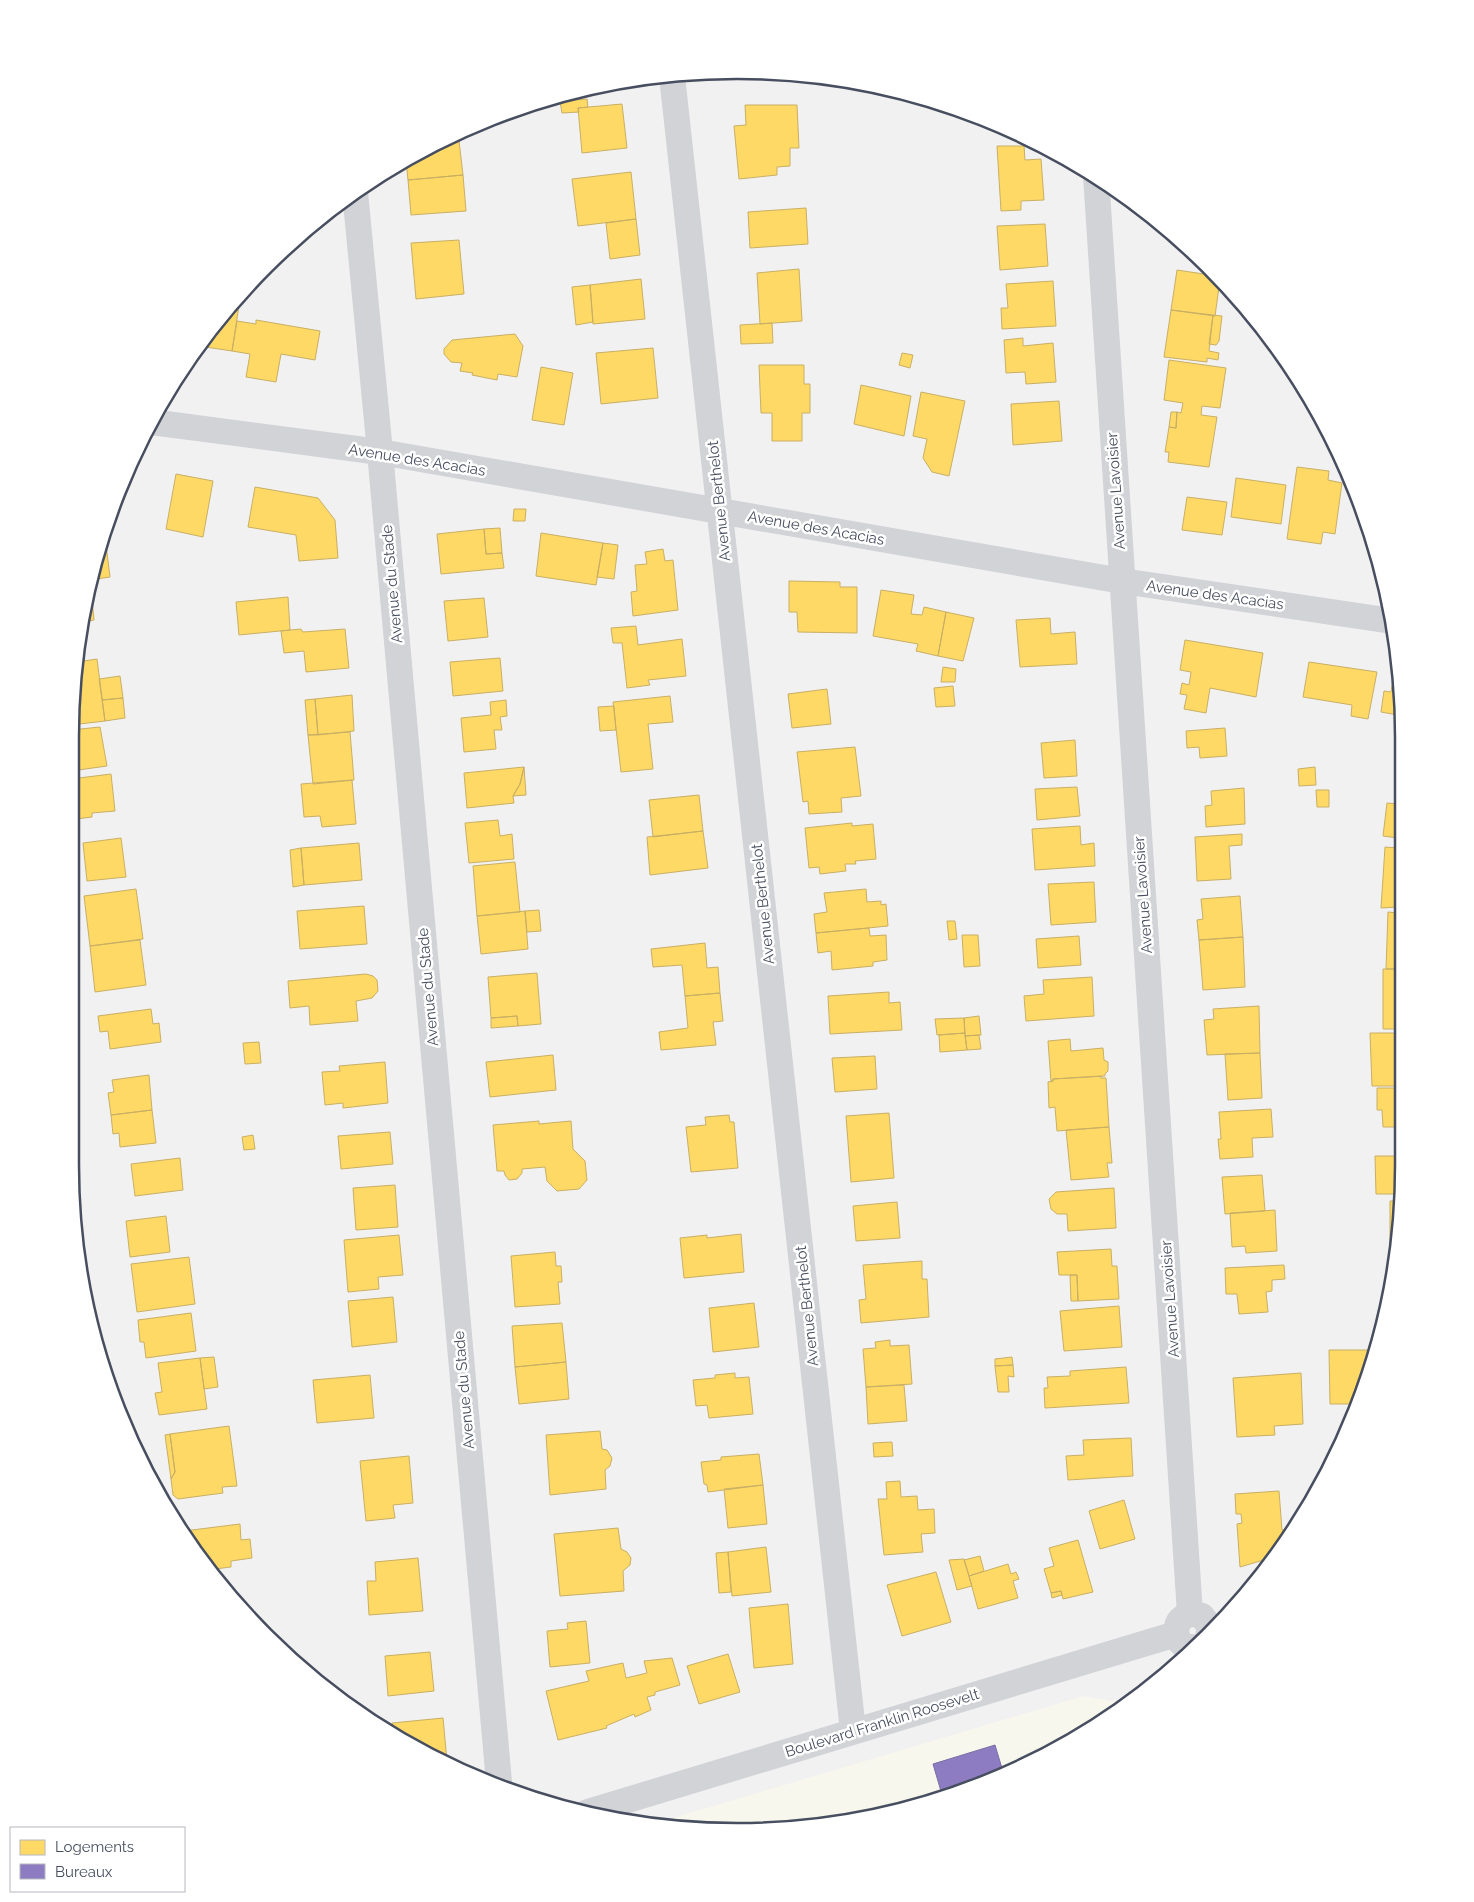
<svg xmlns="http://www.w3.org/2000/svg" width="1474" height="1902" viewBox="0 0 1474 1902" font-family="Raleway,sans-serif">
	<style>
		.commercial { fill: #f8f7ed }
		.homes { fill: #ffd966; stroke: #c8af64 }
		.offices { fill: #8e7cc3; stroke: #796ea5 }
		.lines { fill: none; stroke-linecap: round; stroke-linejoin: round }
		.minor { stroke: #d2d3d7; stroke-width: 26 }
		.labels { text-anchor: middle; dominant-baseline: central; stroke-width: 5; stroke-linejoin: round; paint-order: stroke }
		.street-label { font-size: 15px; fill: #474e5f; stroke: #fff }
		.rim { fill: none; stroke: #474e5f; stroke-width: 2.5 }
	</style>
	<rect width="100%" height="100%" fill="#f2f1f1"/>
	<path class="commercial" d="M 1084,1696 L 1127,1704 L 1107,1720 L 993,1781 L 910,1809 L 737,1832 L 660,1822 Z"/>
	<path class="homes" d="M 587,99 L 588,107 L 578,108 L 579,112 L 562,113 L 560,101 Z
		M 622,104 L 627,148 L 582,153 L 578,108 Z
		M 745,105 L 797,105 L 799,148 L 790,148 L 790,166 L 777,167 L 777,175 L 739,179 L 734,126 L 746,125 Z
		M 459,141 L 463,175 L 408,180 L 406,161 L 442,142 Z
		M 997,146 L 1024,146 L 1025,160 L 1041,159 L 1044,200 L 1021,201 L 1021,210 L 1001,211 Z
		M 631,172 L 636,219 L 578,226 L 572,179 Z
		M 463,175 L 466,211 L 411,215 L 408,180 Z
		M 806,208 L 808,244 L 750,248 L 748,212 Z
		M 636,219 L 640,255 L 610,259 L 606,223 Z
		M 1045,224 L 1048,266 L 1000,270 L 997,226 Z
		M 459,240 L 464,294 L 416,299 L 411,243 Z
		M 799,269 L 802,321 L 760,324 L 757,273 Z
		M 1177,270 L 1217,276 L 1220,280 L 1215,316 L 1171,310 Z
		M 641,279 L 645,319 L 593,324 L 590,285 Z
		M 1053,281 L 1056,326 L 1002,329 L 1001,308 L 1008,308 L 1006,284 Z
		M 590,285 L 593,322 L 576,325 L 572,287 Z
		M 236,298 L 240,299 L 232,351 L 199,346 L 208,331 Z
		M 1171,310 L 1213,315 L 1209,351 L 1219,353 L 1218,360 L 1207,358 L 1207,362 L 1164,357 Z
		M 1213,315 L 1222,316 L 1219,341 L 1216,345 L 1209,344 Z
		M 256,320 L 320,331 L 315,360 L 281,354 L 276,382 L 246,377 L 250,354 L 232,351 L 237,321 L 256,324 Z
		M 772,323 L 773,343 L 741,344 L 740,325 Z
		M 515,334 L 523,346 L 517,377 L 498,374 L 497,380 L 472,375 L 473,373 L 460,371 L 462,363 L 451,362 L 444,354 L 444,349 L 452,340 Z
		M 1023,338 L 1023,346 L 1053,343 L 1056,382 L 1026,384 L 1025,372 L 1006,373 L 1004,340 Z
		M 653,348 L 658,398 L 601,404 L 596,353 Z
		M 902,353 L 913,355 L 910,368 L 899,365 Z
		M 1169,360 L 1226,368 L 1220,408 L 1202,406 L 1201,415 L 1217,417 L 1209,467 L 1168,462 L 1169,452 L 1165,452 L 1169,427 L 1176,428 L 1177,412 L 1181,413 L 1183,403 L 1164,400 Z
		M 759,365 L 804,365 L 804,384 L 810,384 L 810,413 L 802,413 L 802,441 L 772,441 L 772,413 L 761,413 Z
		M 541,367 L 573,373 L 564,425 L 532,420 Z
		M 861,385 L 911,396 L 904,436 L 854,424 Z
		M 921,392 L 965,401 L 949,476 L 932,472 L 923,458 L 927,439 L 913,436 Z
		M 1059,401 L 1062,441 L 1013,445 L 1011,404 Z
		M 1171,412 L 1177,412 L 1176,428 L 1169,427 Z
		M 1297,467 L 1329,471 L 1328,480 L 1342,483 L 1335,534 L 1323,532 L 1321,544 L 1287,539 Z
		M 176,474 L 213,481 L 203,537 L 166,529 Z
		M 1236,478 L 1286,485 L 1281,524 L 1231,517 Z
		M 255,487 L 318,498 L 335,520 L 338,558 L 299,561 L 296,535 L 248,527 Z
		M 1187,497 L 1227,502 L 1222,535 L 1182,530 Z
		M 514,509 L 526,509 L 525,521 L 513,521 Z
		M 500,528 L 502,553 L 486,554 L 484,529 Z
		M 484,529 L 486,554 L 502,553 L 504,568 L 441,574 L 437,534 Z
		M 541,533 L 603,543 L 596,585 L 536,576 Z
		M 603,543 L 618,545 L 614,579 L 597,577 Z
		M 106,545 L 110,577 L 90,580 L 93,564 L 100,546 Z
		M 663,549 L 665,561 L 673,560 L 678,610 L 633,616 L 631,592 L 637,591 L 635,565 L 647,564 L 645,552 Z
		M 789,581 L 840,582 L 840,587 L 857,587 L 857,633 L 798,632 L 797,612 L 789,612 Z
		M 89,589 L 91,589 L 94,620 L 83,622 Z
		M 881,590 L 914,595 L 911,614 L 922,615 L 924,607 L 946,612 L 938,656 L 916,651 L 918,644 L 873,636 Z
		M 288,597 L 290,630 L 239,635 L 236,602 Z
		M 484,598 L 488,637 L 448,641 L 444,601 Z
		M 946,612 L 974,618 L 963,661 L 938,656 Z
		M 1050,618 L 1051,634 L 1075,632 L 1077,664 L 1020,667 L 1016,620 Z
		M 636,626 L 638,645 L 682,639 L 686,676 L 648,680 L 650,685 L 627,688 L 622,643 L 613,643 L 611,628 Z
		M 301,629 L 303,632 L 345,629 L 349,668 L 306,672 L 304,651 L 284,653 L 281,631 Z
		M 1185,640 L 1263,653 L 1256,697 L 1210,688 L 1206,713 L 1184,709 L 1187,695 L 1180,694 L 1182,683 L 1189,685 L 1191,672 L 1180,670 Z
		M 500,658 L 503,691 L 453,696 L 450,662 Z
		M 97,659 L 105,721 L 71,725 L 71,694 L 77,662 Z
		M 1309,662 L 1377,672 L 1368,719 L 1351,716 L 1352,705 L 1303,697 Z
		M 943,667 L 956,669 L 955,682 L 941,682 Z
		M 1394,675 L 1398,676 L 1398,715 L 1381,712 L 1384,691 L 1391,692 Z
		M 120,676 L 123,698 L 102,700 L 99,679 Z
		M 953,686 L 955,706 L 936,707 L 934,688 Z
		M 827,689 L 831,724 L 792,728 L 788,694 Z
		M 352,695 L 354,731 L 318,735 L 315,699 Z
		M 670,696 L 673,722 L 648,724 L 653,769 L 621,772 L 613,702 Z
		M 123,698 L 125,718 L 105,721 L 102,700 Z
		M 315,699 L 318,735 L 308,735 L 305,700 Z
		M 506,700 L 507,716 L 500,717 L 502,730 L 494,730 L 496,749 L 464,752 L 461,718 L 491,715 L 490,702 Z
		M 614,706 L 616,730 L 600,731 L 598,707 Z
		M 100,727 L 107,766 L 71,771 L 71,730 Z
		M 1225,728 L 1227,756 L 1200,758 L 1199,747 L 1187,748 L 1186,731 Z
		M 350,732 L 354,780 L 313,784 L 308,735 Z
		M 1075,740 L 1077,776 L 1044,778 L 1041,743 Z
		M 855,747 L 861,796 L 841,798 L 842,812 L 809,814 L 808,801 L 803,802 L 797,752 Z
		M 524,767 L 526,795 L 513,796 L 520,784 Z
		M 524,767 L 520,784 L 513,796 L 514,803 L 467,808 L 464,773 Z
		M 1315,767 L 1316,785 L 1299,786 L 1298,769 Z
		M 111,774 L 115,811 L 92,813 L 92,817 L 76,819 L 71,779 Z
		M 352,780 L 356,824 L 322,827 L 320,816 L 304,817 L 301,784 Z
		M 1077,787 L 1080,816 L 1037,820 L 1035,789 Z
		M 1244,788 L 1245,824 L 1206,827 L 1205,806 L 1212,805 L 1211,791 Z
		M 1316,790 L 1329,790 L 1329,807 L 1317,807 Z
		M 699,795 L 703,831 L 653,837 L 649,800 Z
		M 1387,803 L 1398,804 L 1398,838 L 1383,836 Z
		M 498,820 L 500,836 L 512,834 L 514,859 L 469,863 L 465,823 Z
		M 852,823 L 852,826 L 873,824 L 876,859 L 855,861 L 856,864 L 845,864 L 846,871 L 820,874 L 819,867 L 809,868 L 805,828 Z
		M 1080,826 L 1081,845 L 1094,843 L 1095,866 L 1035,870 L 1032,829 Z
		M 703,831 L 708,868 L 650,875 L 647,837 Z
		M 1242,834 L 1242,845 L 1229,846 L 1231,879 L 1197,881 L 1195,837 Z
		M 121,838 L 126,877 L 87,881 L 83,843 Z
		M 359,843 L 362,880 L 304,885 L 301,848 Z
		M 1385,847 L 1398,848 L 1398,907 L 1381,908 Z
		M 301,848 L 304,885 L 293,887 L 290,850 Z
		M 515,862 L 520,912 L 477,916 L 473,866 Z
		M 1094,882 L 1096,922 L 1051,925 L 1048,884 Z
		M 136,889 L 143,939 L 90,946 L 84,896 Z
		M 866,889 L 867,902 L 881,901 L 881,905 L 886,904 L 888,926 L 816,933 L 814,914 L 827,912 L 824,893 Z
		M 1240,896 L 1243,937 L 1199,940 L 1197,920 L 1203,919 L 1201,899 Z
		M 364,906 L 367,944 L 300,949 L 297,911 Z
		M 539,910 L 541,931 L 527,932 L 525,911 Z
		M 525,911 L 528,949 L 481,954 L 477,916 Z
		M 1388,912 L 1398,913 L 1398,969 L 1386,969 Z
		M 947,921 L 955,921 L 957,939 L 949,940 Z
		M 869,928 L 870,936 L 886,935 L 887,960 L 873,962 L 873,966 L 832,970 L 831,951 L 818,953 L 816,933 Z
		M 962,935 L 978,935 L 980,966 L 964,967 Z
		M 1079,936 L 1081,965 L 1038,968 L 1036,939 Z
		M 1243,937 L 1245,987 L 1203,990 L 1199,940 Z
		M 140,940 L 146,985 L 95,992 L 90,946 Z
		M 705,943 L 707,968 L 718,967 L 720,993 L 685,996 L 682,965 L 653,967 L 651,949 Z
		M 1383,969 L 1398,969 L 1398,1029 L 1383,1029 Z
		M 537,973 L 541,1024 L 518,1026 L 517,1016 L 491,1018 L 488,977 Z
		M 366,974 L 373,976 L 377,980 L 378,991 L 372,998 L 356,1001 L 358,1021 L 310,1025 L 309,1006 L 290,1008 L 288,981 Z
		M 1092,977 L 1094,1016 L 1026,1021 L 1024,996 L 1044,994 L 1043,980 Z
		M 889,992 L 889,1003 L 900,1002 L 902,1030 L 830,1034 L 828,996 Z
		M 720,993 L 723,1021 L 713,1022 L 716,1045 L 661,1050 L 659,1032 L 688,1028 L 685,996 Z
		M 1259,1006 L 1260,1053 L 1207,1055 L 1204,1020 L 1214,1019 L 1213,1009 Z
		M 151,1009 L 153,1024 L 159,1023 L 161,1042 L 110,1049 L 108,1031 L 100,1032 L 98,1016 Z
		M 517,1016 L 518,1026 L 491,1028 L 491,1018 Z
		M 979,1016 L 981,1035 L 965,1036 L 964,1018 Z
		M 964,1018 L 965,1033 L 937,1035 L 935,1019 Z
		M 965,1033 L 967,1050 L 940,1052 L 939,1035 Z
		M 1370,1033 L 1398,1033 L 1398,1086 L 1372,1086 Z
		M 979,1035 L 981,1049 L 967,1050 L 965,1036 Z
		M 1070,1039 L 1071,1051 L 1103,1048 L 1104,1060 L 1108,1062 L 1108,1071 L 1105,1074 L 1105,1076 L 1053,1079 L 1053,1081 L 1051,1082 L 1048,1041 Z
		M 259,1042 L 261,1063 L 245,1064 L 243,1043 Z
		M 1260,1053 L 1262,1098 L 1228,1100 L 1225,1054 Z
		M 553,1055 L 556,1090 L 490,1097 L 486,1062 Z
		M 875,1056 L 877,1089 L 835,1092 L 832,1058 Z
		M 385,1062 L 388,1103 L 343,1108 L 343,1103 L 325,1105 L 322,1072 L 340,1071 L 339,1066 Z
		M 149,1075 L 152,1110 L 111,1115 L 108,1093 L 114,1092 L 112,1080 Z
		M 1101,1076 L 1101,1078 L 1106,1078 L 1109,1127 L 1057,1131 L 1055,1107 L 1049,1108 L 1048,1082 L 1053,1081 L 1053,1079 Z
		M 1377,1088 L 1398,1088 L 1398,1127 L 1383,1127 L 1382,1110 L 1377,1110 Z
		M 1271,1109 L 1273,1137 L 1252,1138 L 1253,1157 L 1220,1159 L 1218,1139 L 1221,1139 L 1219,1112 Z
		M 152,1110 L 156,1143 L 120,1147 L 119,1133 L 113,1134 L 111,1115 Z
		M 889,1113 L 894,1178 L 851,1182 L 846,1116 Z
		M 729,1115 L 730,1122 L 734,1122 L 738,1168 L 691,1172 L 686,1127 L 706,1125 L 705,1117 Z
		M 539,1121 L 539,1124 L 571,1121 L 573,1149 L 585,1161 L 587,1180 L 579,1189 L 557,1191 L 547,1181 L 545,1167 L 522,1169 L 522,1173 L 517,1179 L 509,1180 L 505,1175 L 504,1171 L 497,1171 L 493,1125 Z
		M 1109,1127 L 1112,1163 L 1107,1163 L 1109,1177 L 1071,1180 L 1066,1130 Z
		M 390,1132 L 393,1164 L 341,1169 L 338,1136 Z
		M 253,1135 L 255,1149 L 244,1150 L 242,1137 Z
		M 1375,1156 L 1398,1156 L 1398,1194 L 1376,1194 Z
		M 180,1158 L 183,1190 L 135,1196 L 131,1164 Z
		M 1262,1175 L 1265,1211 L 1225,1214 L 1222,1177 Z
		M 395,1185 L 398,1227 L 356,1230 L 353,1188 Z
		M 1114,1188 L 1116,1228 L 1068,1231 L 1067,1214 L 1057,1214 L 1051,1209 L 1049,1199 L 1056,1192 Z
		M 1390,1201 L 1398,1201 L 1398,1246 L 1390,1246 Z
		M 897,1202 L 900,1238 L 856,1241 L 853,1206 Z
		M 1275,1210 L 1277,1251 L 1246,1253 L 1245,1246 L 1232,1247 L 1230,1213 Z
		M 166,1216 L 170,1252 L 130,1257 L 126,1221 Z
		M 741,1234 L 744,1272 L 684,1278 L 680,1238 L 707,1235 L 707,1238 Z
		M 399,1235 L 403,1275 L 378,1277 L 379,1289 L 348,1292 L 344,1240 Z
		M 1111,1249 L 1112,1266 L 1117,1266 L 1119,1299 L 1078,1301 L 1077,1275 L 1059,1275 L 1057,1252 Z
		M 555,1252 L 556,1266 L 561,1266 L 562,1282 L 558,1282 L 560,1304 L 515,1307 L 511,1256 Z
		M 189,1257 L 195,1304 L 137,1312 L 131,1264 Z
		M 1390,1258 L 1397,1258 L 1390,1287 Z
		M 922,1261 L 922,1279 L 927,1279 L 929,1317 L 861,1323 L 859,1300 L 866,1299 L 863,1265 Z
		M 1284,1265 L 1285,1279 L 1272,1280 L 1272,1291 L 1266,1292 L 1268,1312 L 1239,1314 L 1237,1294 L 1226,1294 L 1225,1268 Z
		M 1070,1275 L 1077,1275 L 1078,1301 L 1071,1301 Z
		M 393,1297 L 397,1342 L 352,1347 L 348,1301 Z
		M 754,1303 L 759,1347 L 713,1352 L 709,1308 Z
		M 1119,1306 L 1122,1347 L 1064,1351 L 1060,1311 Z
		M 191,1313 L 196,1351 L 146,1358 L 144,1342 L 140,1342 L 138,1320 Z
		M 562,1323 L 566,1362 L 515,1367 L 512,1326 Z
		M 890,1340 L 890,1346 L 909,1345 L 912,1384 L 866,1387 L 863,1349 L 876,1348 L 875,1342 Z
		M 1329,1350 L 1375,1350 L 1369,1380 L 1356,1404 L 1330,1404 Z
		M 214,1357 L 218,1387 L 204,1389 L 200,1358 Z
		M 1012,1357 L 1013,1365 L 995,1366 L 995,1359 Z
		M 200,1358 L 207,1409 L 159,1415 L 155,1393 L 162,1392 L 158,1363 Z
		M 566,1362 L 569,1399 L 519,1404 L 515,1367 Z
		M 1013,1365 L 1014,1377 L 1008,1376 L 1009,1392 L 998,1392 L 995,1366 Z
		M 1126,1367 L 1129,1403 L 1045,1408 L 1044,1388 L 1048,1388 L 1047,1377 L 1070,1376 L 1070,1371 Z
		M 735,1373 L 735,1378 L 749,1377 L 753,1414 L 709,1418 L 707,1405 L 696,1406 L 693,1380 L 715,1378 L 715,1375 Z
		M 1301,1373 L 1303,1424 L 1274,1426 L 1275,1435 L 1237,1437 L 1233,1378 Z
		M 370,1375 L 374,1418 L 317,1423 L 313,1380 Z
		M 904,1385 L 907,1421 L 868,1424 L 866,1387 Z
		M 229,1426 L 237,1486 L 222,1487 L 223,1493 L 178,1499 L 173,1495 L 171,1479 L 175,1472 L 170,1434 Z
		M 600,1431 L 602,1449 L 607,1450 L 612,1458 L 610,1466 L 605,1470 L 606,1489 L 550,1495 L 546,1435 Z
		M 170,1434 L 175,1472 L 171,1479 L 165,1435 Z
		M 1131,1438 L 1133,1476 L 1068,1480 L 1066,1456 L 1084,1455 L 1083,1440 Z
		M 892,1442 L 893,1456 L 874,1457 L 873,1443 Z
		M 759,1454 L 763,1485 L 708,1492 L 707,1485 L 704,1484 L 701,1462 L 721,1460 L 721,1457 Z
		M 409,1456 L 413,1503 L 393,1505 L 395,1518 L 366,1521 L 360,1461 Z
		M 900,1481 L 901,1497 L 917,1496 L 918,1510 L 934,1509 L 935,1533 L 921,1534 L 923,1552 L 884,1555 L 878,1499 L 887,1499 L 886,1482 Z
		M 763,1485 L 767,1524 L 728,1528 L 724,1489 Z
		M 1279,1491 L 1282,1530 L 1295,1530 L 1292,1535 L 1274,1557 L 1240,1567 L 1237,1524 L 1242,1523 L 1241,1514 L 1236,1514 L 1235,1494 Z
		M 1124,1500 L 1135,1539 L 1100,1549 L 1089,1511 Z
		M 240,1524 L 241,1540 L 250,1539 L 252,1558 L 231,1561 L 231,1567 L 215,1569 L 215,1571 L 184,1531 Z
		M 618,1528 L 621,1549 L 627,1552 L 631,1558 L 630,1565 L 623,1571 L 624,1591 L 560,1596 L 554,1534 Z
		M 1078,1540 L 1093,1592 L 1063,1599 L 1061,1591 L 1051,1593 L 1044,1569 L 1054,1566 L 1049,1548 Z
		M 766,1547 L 771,1592 L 732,1596 L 728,1552 Z
		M 728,1552 L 731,1592 L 719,1593 L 716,1553 Z
		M 980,1556 L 984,1571 L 969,1576 L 964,1560 Z
		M 418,1558 L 423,1611 L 369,1615 L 367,1581 L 376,1581 L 375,1562 Z
		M 964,1559 L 972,1586 L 957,1590 L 949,1560 Z
		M 1008,1564 L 1011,1574 L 1016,1572 L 1019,1579 L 1013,1581 L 1018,1598 L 978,1609 L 969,1576 Z
		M 936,1572 L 951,1622 L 902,1636 L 887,1585 Z
		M 1061,1591 L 1062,1595 L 1052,1598 L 1051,1593 Z
		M 788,1604 L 793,1664 L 754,1668 L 749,1608 Z
		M 586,1621 L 590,1663 L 550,1667 L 547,1631 L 568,1629 L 567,1623 Z
		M 430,1652 L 434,1691 L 388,1696 L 385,1656 Z
		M 728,1654 L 740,1692 L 699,1704 L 687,1666 Z
		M 672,1658 L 680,1685 L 655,1692 L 655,1695 L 647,1697 L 651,1710 L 635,1717 L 634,1714 L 606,1726 L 607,1728 L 558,1740 L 546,1691 L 589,1681 L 586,1671 L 623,1663 L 626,1678 L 647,1673 L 644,1661 Z
		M 443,1718 L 447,1761 L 404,1743 L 393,1734 L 392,1723 Z"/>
	<path class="offices" d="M 995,1745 L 1004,1775 L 993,1781 L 943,1798 L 933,1764 Z"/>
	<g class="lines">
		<path class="minor" d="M 672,76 L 853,1731
			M 1096,176 L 1190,1614
			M 355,192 L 380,452 L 499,1782
			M 151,422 L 380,452 L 1122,581 L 1392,621
			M 1196,1647 C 1167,1651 1171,1605 1202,1616 L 1210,1627 L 1208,1637
			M 588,1812 L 1176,1634"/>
	</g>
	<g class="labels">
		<g class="street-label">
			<text transform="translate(417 460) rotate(9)">Avenue des Acacias</text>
			<text transform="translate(1116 491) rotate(-94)">Avenue Lavoisier</text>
			<text transform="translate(719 501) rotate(-96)">Avenue Berthelot</text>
			<text transform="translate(816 528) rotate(10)">Avenue des Acacias</text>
			<text transform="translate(392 584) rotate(-95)">Avenue du Stade</text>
			<text transform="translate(1215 595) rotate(8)">Avenue des Acacias</text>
			<text transform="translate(1143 895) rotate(-94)">Avenue Lavoisier</text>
			<text transform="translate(763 904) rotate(-96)">Avenue Berthelot</text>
			<text transform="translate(428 987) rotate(-95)">Avenue du Stade</text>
			<text transform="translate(1170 1299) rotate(-94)">Avenue Lavoisier</text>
			<text transform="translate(807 1306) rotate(-96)">Avenue Berthelot</text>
			<text transform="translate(464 1390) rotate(-95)">Avenue du Stade</text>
			<text transform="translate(882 1723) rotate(-17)">Boulevard Franklin Roosevelt</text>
		</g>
	</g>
	<path d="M0 0H1474V1902H0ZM737 79H737A658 658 0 0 1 1395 737V1165A658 658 0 0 1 737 1823H737A658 658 0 0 1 79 1165V737A658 658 0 0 1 737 79Z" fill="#fff" fill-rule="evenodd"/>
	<path class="rim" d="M737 79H737A658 658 0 0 1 1395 737V1165A658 658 0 0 1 737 1823H737A658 658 0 0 1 79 1165V737A658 658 0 0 1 737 79Z"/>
	<rect x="10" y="1827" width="175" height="65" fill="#ffffff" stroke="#b5b8bf"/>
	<rect x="20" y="1840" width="25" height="15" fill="#ffd966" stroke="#b5b8bf"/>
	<text x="55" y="1852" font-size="15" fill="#474e5f">Logements</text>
	<rect x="20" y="1864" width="25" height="15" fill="#8e7cc3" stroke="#b5b8bf"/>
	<text x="55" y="1877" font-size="15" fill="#474e5f">Bureaux</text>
</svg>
